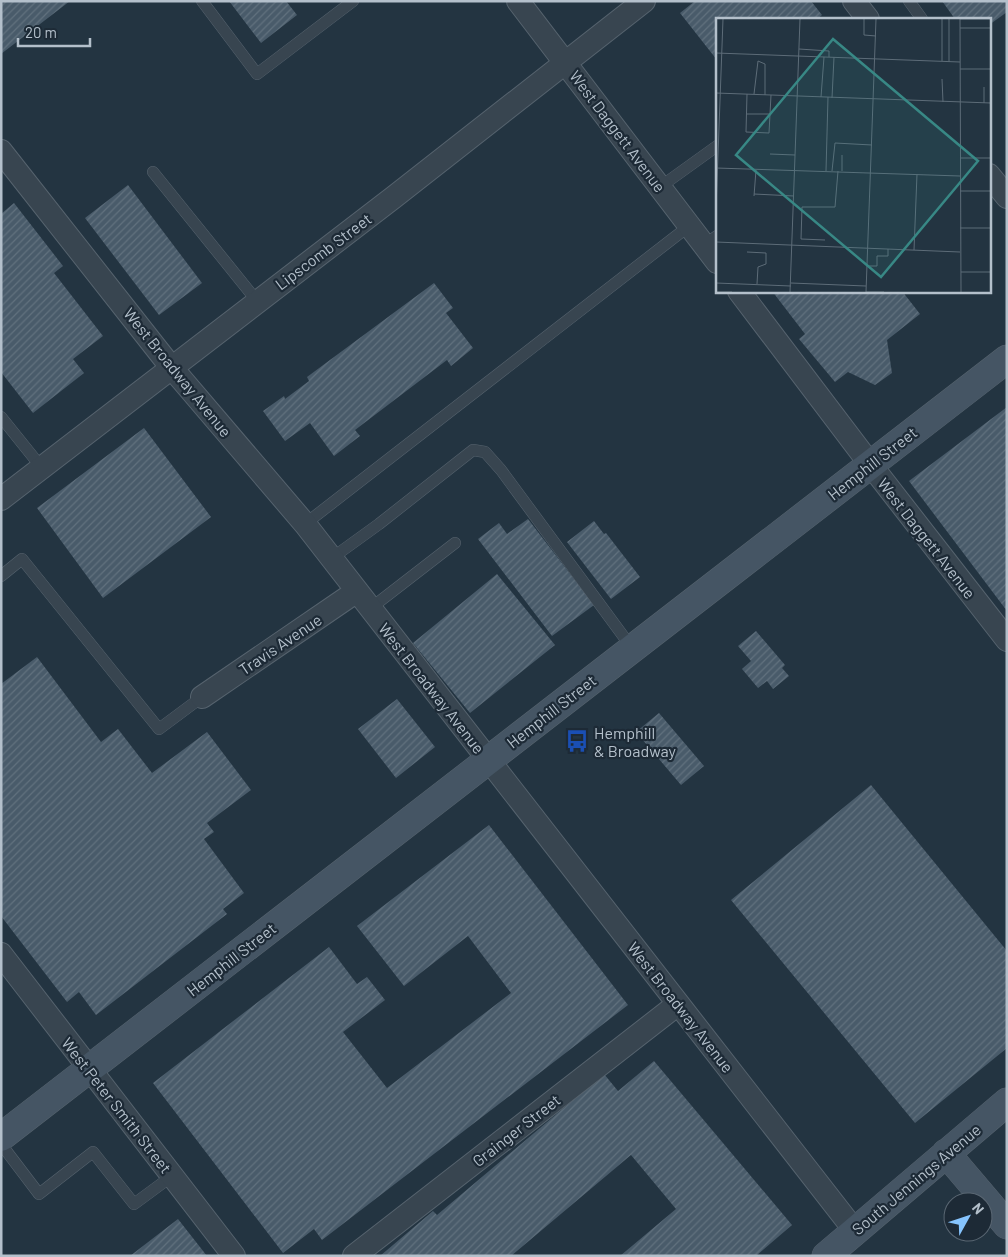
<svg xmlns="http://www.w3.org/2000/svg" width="1008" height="1257" viewBox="0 0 1008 1257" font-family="Barlow,sans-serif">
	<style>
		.building { fill: url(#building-hatch) }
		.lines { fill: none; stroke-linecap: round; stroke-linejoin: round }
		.lane-casing { stroke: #56636e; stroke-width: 12 }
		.street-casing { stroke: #56636e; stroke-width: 24 }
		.secondary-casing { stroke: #56636e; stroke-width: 29 }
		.lane { stroke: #384550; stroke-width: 11 }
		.street { stroke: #384550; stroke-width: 22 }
		.secondary { stroke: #455564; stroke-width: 28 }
		.labels { text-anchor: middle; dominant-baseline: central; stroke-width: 4.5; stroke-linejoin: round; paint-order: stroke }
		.street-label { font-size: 16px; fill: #b4c0cb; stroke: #1d2a36 }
		.poi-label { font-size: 16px; fill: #b4c0cb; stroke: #1d2a36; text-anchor: start }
		.inset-road { fill: none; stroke: #5d6c78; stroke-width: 1 }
		.view { fill: #388885; fill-opacity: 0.15; stroke: #388885; stroke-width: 2.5 }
		.inset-edge { fill: none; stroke: #b4c0cb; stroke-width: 2.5 }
	</style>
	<defs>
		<pattern id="building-hatch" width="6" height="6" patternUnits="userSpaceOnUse" patternTransform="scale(1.25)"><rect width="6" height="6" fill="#495b6a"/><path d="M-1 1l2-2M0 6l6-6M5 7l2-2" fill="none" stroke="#61717e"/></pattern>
	</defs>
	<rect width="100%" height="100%" fill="#233441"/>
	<path class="building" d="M 1,1 L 70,1 L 1,54 Z
		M 229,1 L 286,1 L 297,15 L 261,43 Z
		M 695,1 L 811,1 L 822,15 L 817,19 L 717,19 L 717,60 L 680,13 Z
		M 942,1 L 1007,1 L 1007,12 L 989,25 L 989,19 L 955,19 Z
		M 128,185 L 202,283 L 159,315 L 85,218 Z
		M 14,203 L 63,266 L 54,273 L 103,336 L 73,359 L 84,373 L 33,413 L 1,372 L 1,214 Z
		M 434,283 L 453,308 L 446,313 L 473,348 L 451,366 L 447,360 L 355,430 L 360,436 L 334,456 L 310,423 L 285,441 L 263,411 L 284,396 L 285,399 L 309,381 L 307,377 Z
		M 772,291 L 902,291 L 920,314 L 887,340 L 892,373 L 875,385 L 848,372 L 835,382 L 799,339 L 805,334 Z
		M 1007,407 L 1007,611 L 909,481 Z
		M 144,428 L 211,517 L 103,598 L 37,508 Z
		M 528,519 L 594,605 L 552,636 L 478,539 L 499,523 L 507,534 Z
		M 594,521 L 604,534 L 606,533 L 640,577 L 611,599 L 567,542 Z
		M 497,574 L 555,645 L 470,713 L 413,643 Z
		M 756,631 L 785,665 L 782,668 L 789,676 L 773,689 L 767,681 L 758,688 L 742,669 L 751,661 L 738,646 Z
		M 37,657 L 101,742 L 118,729 L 152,773 L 207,732 L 251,790 L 207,823 L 214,832 L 204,839 L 244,893 L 223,909 L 227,914 L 96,1015 L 79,992 L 67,1002 L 1,916 L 1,684 Z
		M 397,699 L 435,747 L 396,778 L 358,729 Z
		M 659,713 L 704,766 L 681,785 L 636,732 Z
		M 871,785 L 1007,951 L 1007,1048 L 915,1123 L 731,900 Z
		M 489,825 L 628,1005 L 322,1240 L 314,1229 L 283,1253 L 153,1083 L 329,947 L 357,984 L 367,977 L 385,1000 L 343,1032 L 387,1088 L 511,993 L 468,936 L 404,986 L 357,926 Z
		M 654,1061 L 792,1225 L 756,1256 L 620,1256 L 676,1209 L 631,1155 L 511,1256 L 380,1256 L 433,1211 L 437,1215 L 604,1074 L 618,1091 Z
		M 178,1219 L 207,1256 L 130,1256 Z"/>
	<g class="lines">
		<defs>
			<path id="lane" d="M 202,1 L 257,74 L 353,1
				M 909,1 L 922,19
				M 153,172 L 257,301
				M 660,187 L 717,146
				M 704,245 L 717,236
				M 1,417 L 42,468
				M 305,524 L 689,226
				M 332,558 L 379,524 L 473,450 L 485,452 L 501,470 L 632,648
				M 1,576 L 22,559 L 159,729 L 202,697
				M 371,608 L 455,543
				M 1,1144 L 39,1194 L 93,1152 L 134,1204 L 172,1176"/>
			<path id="street" d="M 518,1 L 717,262
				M 854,1 L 868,19
				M 1,151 L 171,367 L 305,524 L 855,1231
				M 989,175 L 1007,197
				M 739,291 L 870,464 L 1007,640
				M 1,499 L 394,197 L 644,1
				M 202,697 L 357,591
				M 1,954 L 234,1256
				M 354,1256 L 678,1004"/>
			<path id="secondary" d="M 1,1137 L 1007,359
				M 946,1153 L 1007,1225
				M 826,1256 L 1007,1102"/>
		</defs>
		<use href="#lane" class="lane-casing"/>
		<use href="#street" class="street-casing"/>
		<use href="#secondary" class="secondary-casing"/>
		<use href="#lane" class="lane"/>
		<use href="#street" class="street"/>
		<use href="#secondary" class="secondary"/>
	</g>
	<defs>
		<symbol id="bus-bare" viewBox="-9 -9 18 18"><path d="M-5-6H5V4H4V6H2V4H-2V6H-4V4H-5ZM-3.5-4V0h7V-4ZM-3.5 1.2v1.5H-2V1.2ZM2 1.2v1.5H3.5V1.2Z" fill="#1a4fb4" stroke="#1d2a36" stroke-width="2.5" paint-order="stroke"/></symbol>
	</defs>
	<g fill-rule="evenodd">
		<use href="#bus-bare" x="561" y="725" width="32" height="32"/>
	</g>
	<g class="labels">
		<g class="street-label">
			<text transform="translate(618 131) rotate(53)">West Daggett Avenue</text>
			<text transform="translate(323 251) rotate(-37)">Lipscomb Street</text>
			<text transform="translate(178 372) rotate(51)">West Broadway Avenue</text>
			<text transform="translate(872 463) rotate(-38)">Hemphill Street</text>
			<text transform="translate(927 538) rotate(52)">West Daggett Avenue</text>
			<text transform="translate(280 644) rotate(-34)">Travis Avenue</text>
			<text transform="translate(432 688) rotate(52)">West Broadway Avenue</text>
			<text transform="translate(551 711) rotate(-38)">Hemphill Street</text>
			<text transform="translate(231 959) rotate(-38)">Hemphill Street</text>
			<text transform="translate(681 1007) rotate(52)">West Broadway Avenue</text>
			<text transform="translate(117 1105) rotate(52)">West Peter Smith Street</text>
			<text transform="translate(516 1130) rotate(-38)">Grainger Street</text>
			<text transform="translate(916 1179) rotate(-40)">South Jennings Avenue</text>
		</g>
		<g class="poi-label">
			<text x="594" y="732">Hemphill<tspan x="594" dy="18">&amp; Broadway</tspan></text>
		</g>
	</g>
	<g transform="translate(716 18)">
		<rect width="275" height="275" fill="#233441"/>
		<path class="inset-road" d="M 148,1 L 148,17 L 160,18M 244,1 L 245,274M 244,1 L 275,1M 244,10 L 275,10M 83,31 L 113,33 L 113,39M 0,35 L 244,44M 226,43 L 226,1M 233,44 L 233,1M 244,51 L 275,51M 226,61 L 227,84M 268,69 L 268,85M 0,75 L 275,85M 31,76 L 30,114 L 53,115 L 55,77M 38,76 L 42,43 L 49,46 L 49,77M 105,79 L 108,39M 116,80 L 118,39M 30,96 L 54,96M 54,136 L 79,137M 244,140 L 275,140M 0,150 L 244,158M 110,153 L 112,79M 116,153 L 119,125 L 156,127M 126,153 L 126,137M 244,173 L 275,173M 38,176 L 78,178M 38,178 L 40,152M 0,191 L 7,1M 244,210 L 275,210M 109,222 L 85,221 L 86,189 L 119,189 L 122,153M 0,224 L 244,234M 198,232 L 201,156M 31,234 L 50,235 L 50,246 L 42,249 L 41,266M 151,248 L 161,248 L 161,238 L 172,238 L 172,231M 245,254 L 275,254M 0,265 L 75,268M 75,265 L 150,268M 0,274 L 16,274M 74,274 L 84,1M 150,274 L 160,1M 150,274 L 168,274"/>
		<path class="view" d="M 117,21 L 262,143 L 165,259 L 20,137 Z"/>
		<rect width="275" height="275" class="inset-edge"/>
	</g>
	<rect width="1008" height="1257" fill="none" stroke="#b4c0cb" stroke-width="5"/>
	<g transform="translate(968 1217) rotate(50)"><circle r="24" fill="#1d2a36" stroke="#596672"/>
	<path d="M0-4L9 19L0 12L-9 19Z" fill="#86c4fe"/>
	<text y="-8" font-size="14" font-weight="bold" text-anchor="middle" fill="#b4c0cb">N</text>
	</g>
	<path d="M18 38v8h72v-8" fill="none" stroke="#b4c0cb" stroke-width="2.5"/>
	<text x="25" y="38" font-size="15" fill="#b4c0cb" stroke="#1d2a36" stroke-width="4" paint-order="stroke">20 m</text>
</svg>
